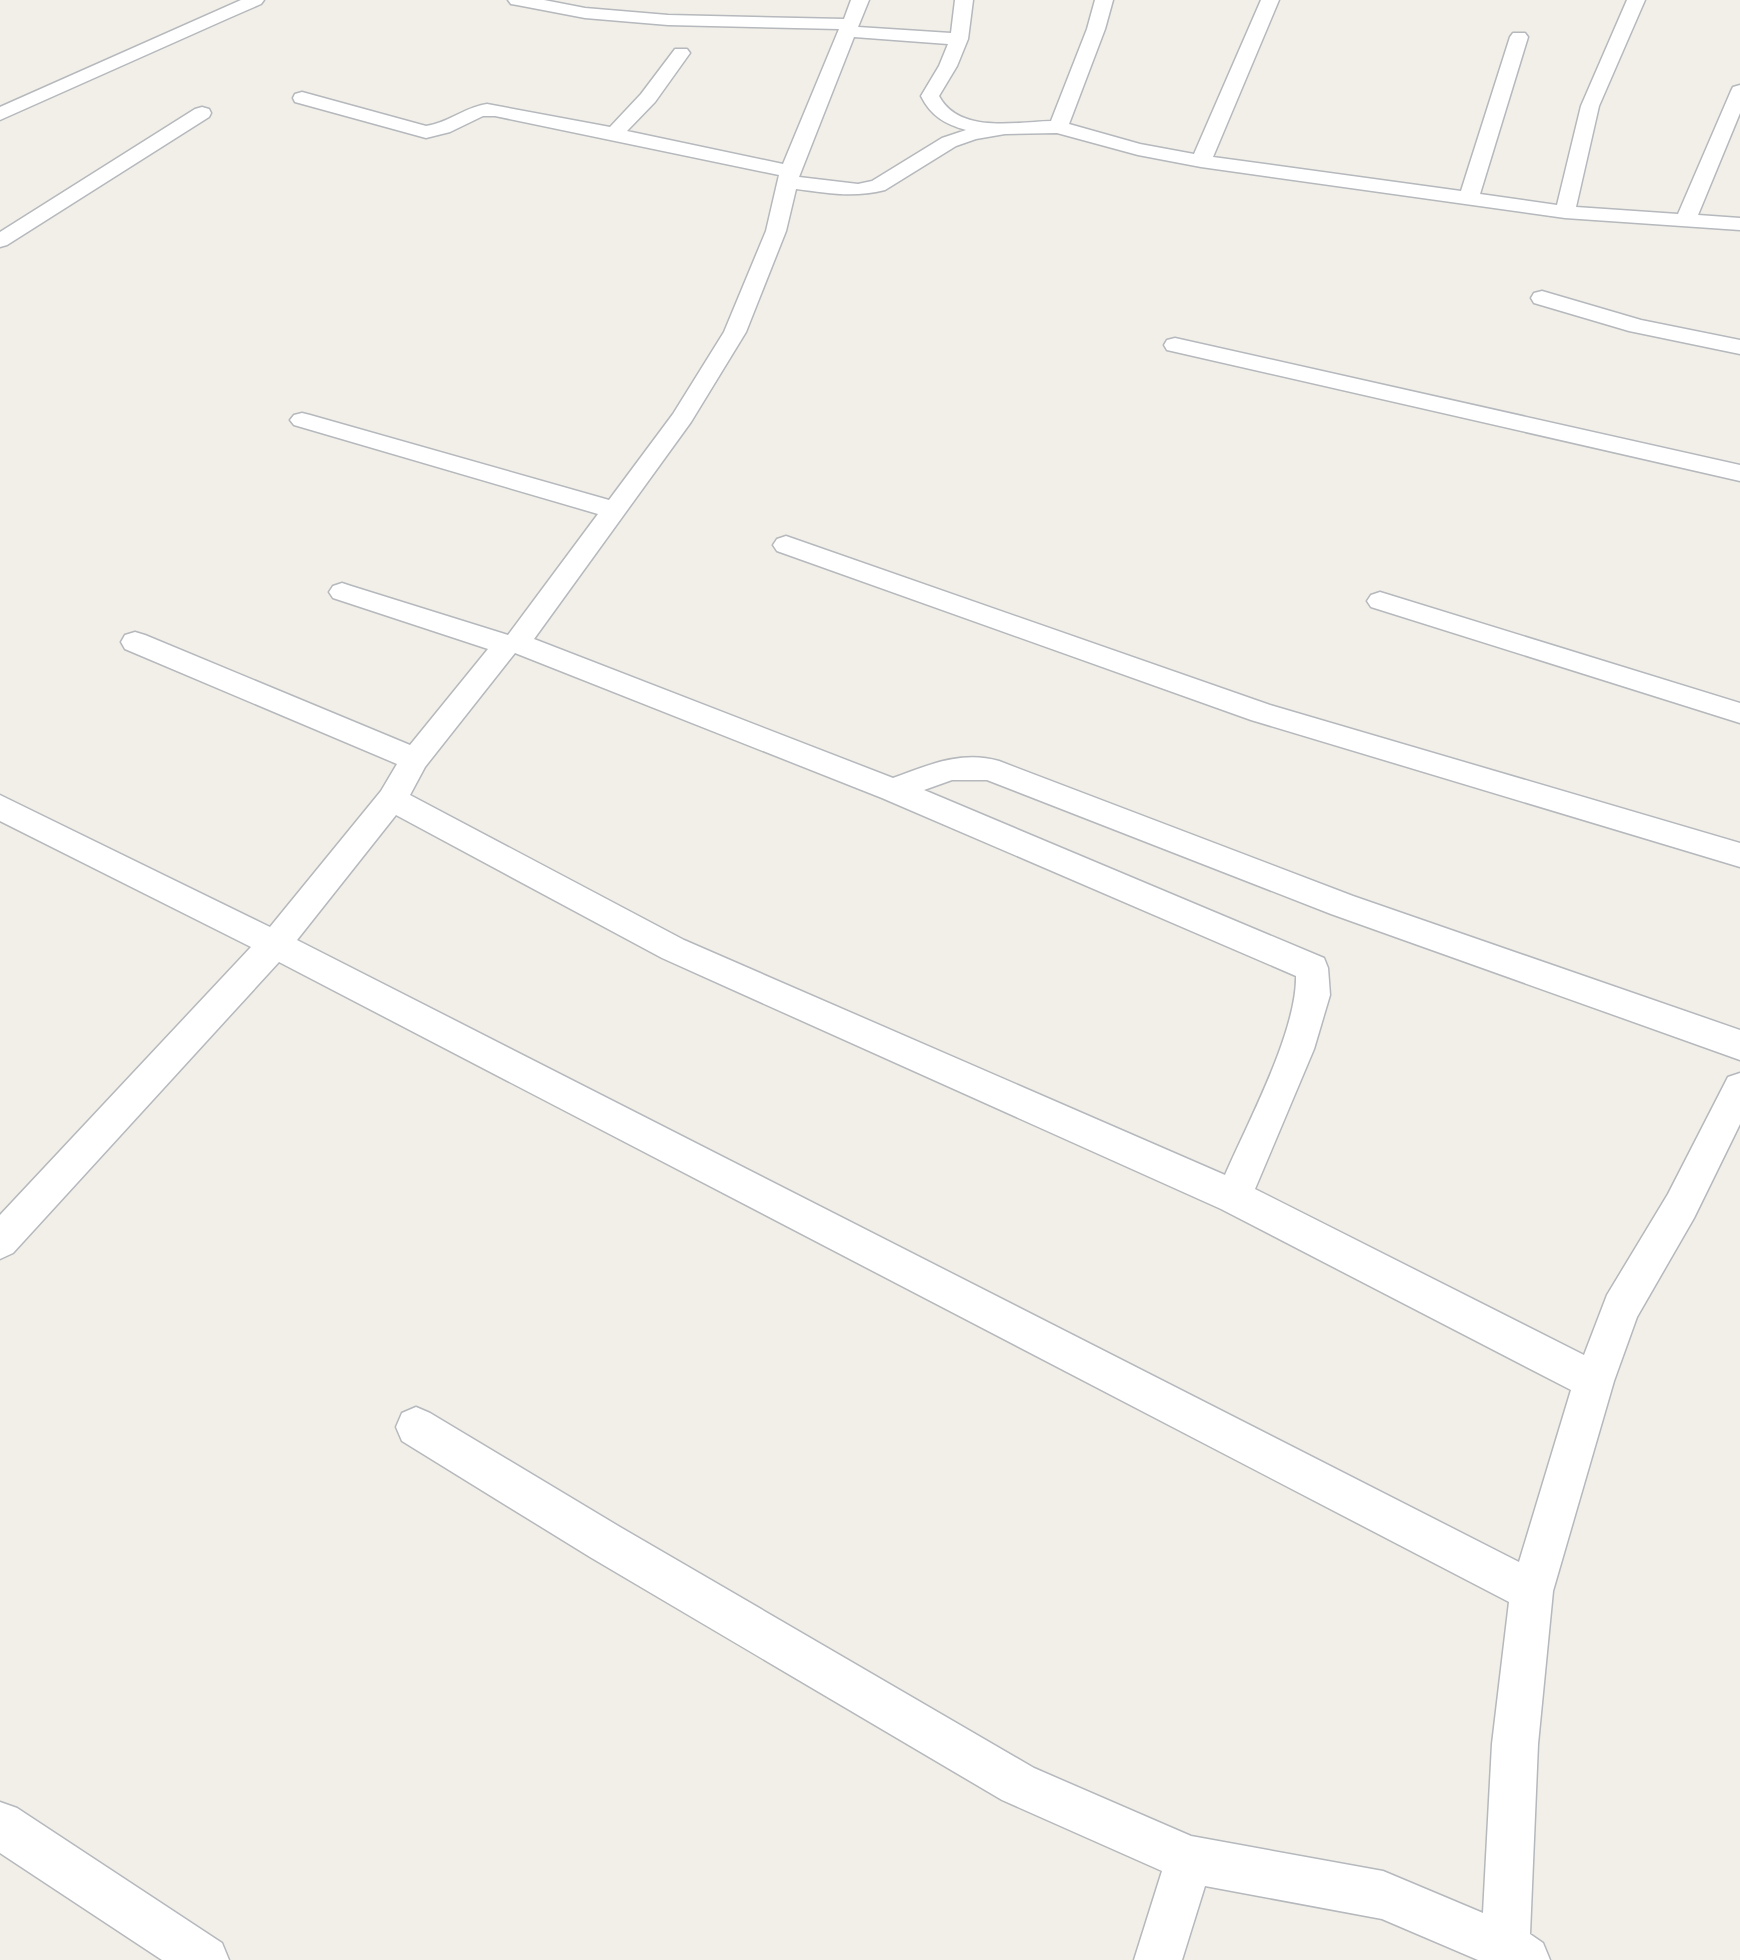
<svg xmlns="http://www.w3.org/2000/svg" width="1740" height="1960" viewBox="0 0 1740 1960" font-family="Poppins,sans-serif">
	<style>
		.lines { fill: none; stroke-linecap: round; stroke-linejoin: round }
		.street-casing { stroke: #b5b8bc; stroke-width: 3 }
		.street { fill: #fff; fill-rule: evenodd }
	</style>
	<rect width="100%" height="100%" fill="#f1efe8"/>
	<g class="lines">
		<defs>
			<path id="street" d="M 241,0 L 264,0 L 261,4 L 229,18 L 0,120 L 0,107 Z
				M 508,0 L 544,0 L 585,8 L 668,15 L 844,19 L 851,0 L 869,0 L 858,27 L 951,33 L 955,0 L 973,0 L 968,39 L 957,66 L 939,96 C 959,134 1016,122 1051,121 L 1087,29 L 1095,0 L 1113,0 L 1105,29 L 1069,124 L 1140,144 L 1194,154 L 1261,0 L 1279,0 L 1213,157 L 1461,191 L 1510,37 L 1513,33 L 1525,33 L 1528,37 L 1480,194 L 1557,205 L 1581,106 L 1627,0 L 1645,0 L 1599,106 L 1576,207 L 1678,214 L 1731,91 L 1733,87 L 1740,85 L 1740,113 L 1698,215 L 1740,218 L 1740,230 L 1565,218 L 1201,167 L 1138,155 L 1057,133 L 1005,134 L 976,139 L 956,146 L 885,190 C 853,198 828,193 796,189 L 786,231 L 746,332 L 691,422 L 534,639 L 893,778 C 928,765 962,750 999,761 L 1353,896 L 1740,1030 L 1740,1060 L 1331,914 L 987,780 L 952,780 L 924,790 L 1324,958 L 1328,968 L 1330,995 L 1314,1049 L 1255,1189 L 1584,1355 L 1607,1295 L 1668,1194 L 1728,1077 L 1740,1073 L 1740,1124 L 1694,1218 L 1637,1317 L 1614,1381 L 1553,1591 L 1538,1744 L 1530,1934 L 1543,1943 L 1550,1960 L 1478,1960 L 1382,1919 L 1205,1886 L 1182,1960 L 1134,1960 L 1162,1871 L 1002,1800 L 590,1557 L 402,1441 L 396,1427 L 402,1413 L 416,1407 L 430,1413 L 620,1527 L 1034,1768 L 1191,1836 L 1383,1871 L 1483,1913 L 1492,1744 L 1509,1602 L 279,962 L 13,1253 L 0,1259 L 0,1215 L 251,947 L 0,821 L 0,795 L 270,927 L 381,791 L 397,764 L 125,649 L 121,642 L 125,635 L 135,632 L 145,635 L 410,745 L 488,649 L 333,598 L 329,592 L 333,586 L 342,583 L 351,586 L 508,635 L 598,514 L 294,425 L 290,420 L 294,415 L 302,413 L 310,415 L 609,500 L 673,414 L 724,332 L 766,231 L 779,175 L 495,116 L 483,116 L 450,132 L 426,138 L 295,102 L 293,98 L 295,94 L 302,92 L 426,126 C 448,123 465,107 487,104 L 610,127 L 641,94 L 675,49 L 687,49 L 690,53 L 655,102 L 627,131 L 783,164 L 839,29 L 668,25 L 585,18 L 517,5 L 511,4 ZM 854,37 L 948,44 L 939,66 L 921,96 C 931,116 945,124 966,130 L 942,138 L 872,181 L 858,184 L 799,177 ZM 515,653 L 882,798 L 1296,976 C 1297,1031 1248,1122 1225,1175 L 684,940 L 410,795 L 425,767 ZM 396,815 L 662,958 L 1221,1209 L 1571,1390 L 1519,1562 L 297,940 Z
				M 202,107 L 209,109 L 211,113 L 209,117 L 7,245 L 0,247 L 0,232 L 195,109 Z
				M 1542,291 L 1641,320 L 1740,340 L 1740,354 L 1629,331 L 1534,303 L 1531,298 L 1534,293 Z
				M 1175,338 L 1740,465 L 1740,481 L 1167,350 L 1164,345 L 1167,340 Z
				M 786,536 L 1270,705 L 1740,843 L 1740,867 L 1251,720 L 777,551 L 773,545 L 777,539 Z
				M 1380,592 L 1740,703 L 1740,723 L 1371,607 L 1367,601 L 1371,595 Z
				M 0,1802 L 17,1808 L 222,1943 L 229,1960 L 162,1960 L 0,1853 Z"/>
		</defs>
		<use href="#street" class="street-casing"/>
		<use href="#street" class="street"/>
	</g>
</svg>
